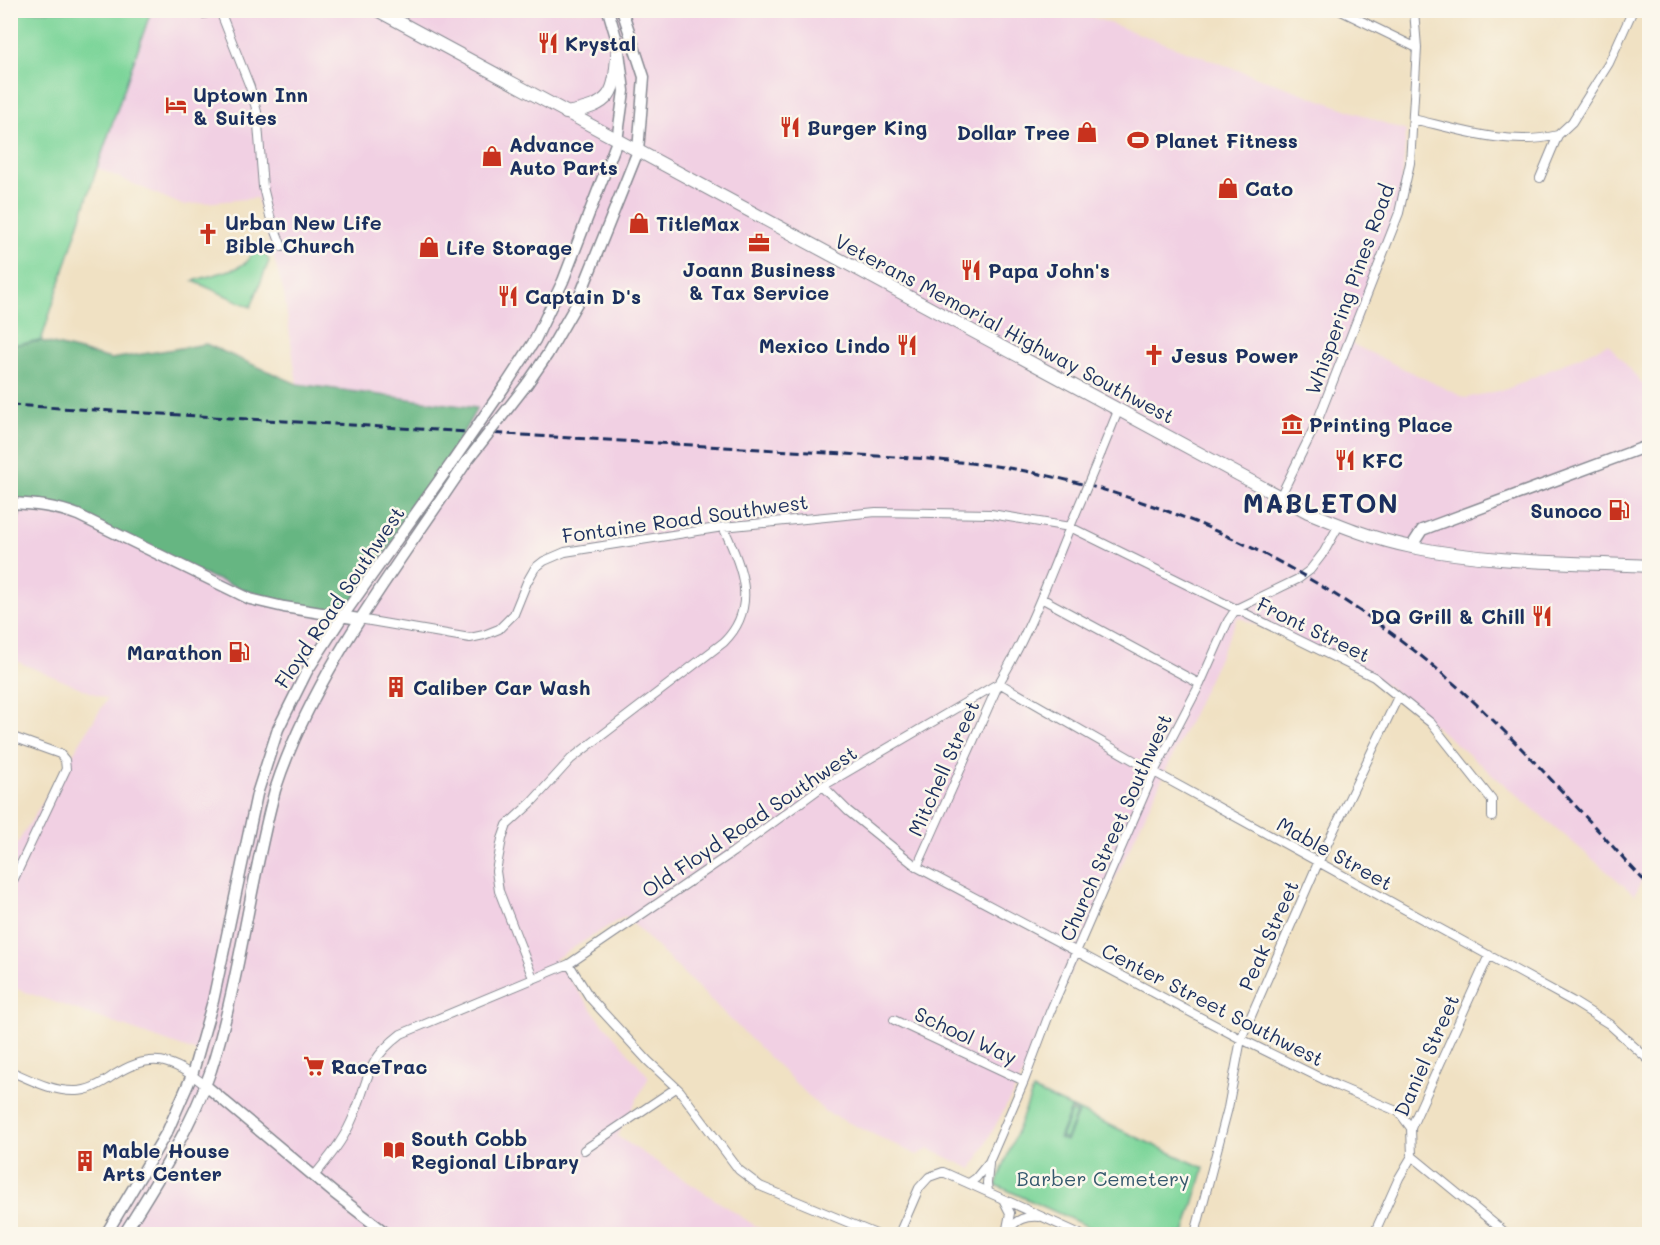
<svg xmlns="http://www.w3.org/2000/svg" width="1660" height="1245" viewBox="0 0 1660 1245" font-family="Mali,sans-serif">
	<style>
		.built { fill: #f1d0e3 }
		.green { fill: #7dd59a; stroke: #4c827c; stroke-width: 1.5; fill-rule: evenodd }
		.forest { fill: #66b682; stroke: #407270; stroke-width: 1.5 }
		.lines { fill: none; stroke-linecap: round; stroke-linejoin: round }
		.street-casing { stroke: #868890; stroke-width: 10 }
		.secondary-casing { stroke: #868890; stroke-width: 13 }
		.primary-casing { stroke: #868890; stroke-width: 14 }
		.street { stroke: #fff; stroke-width: 8 }
		.secondary { stroke: #fff; stroke-width: 10 }
		.primary { stroke: #fff; stroke-width: 12 }
		.rail { stroke: #1b2f5e; stroke-width: 3; stroke-dasharray: 9 4.5; stroke-linecap: butt }
		.street-bridge-casing { stroke: #868890; stroke-width: 10; stroke-linecap: butt }
		.secondary-bridge-casing { stroke: #868890; stroke-width: 13; stroke-linecap: butt }
		.street-bridge { stroke: #fff; stroke-width: 8 }
		.secondary-bridge { stroke: #fff; stroke-width: 10 }
		.labels { text-anchor: middle; dominant-baseline: central; stroke-width: 5; stroke-linejoin: round; paint-order: stroke }
		.poi-label { font-size: 20px; font-weight: bold; fill: #1b2f5e; stroke: #fbf7ec; text-anchor: start }
		.street-label { font-size: 20px; fill: #1b2f5e; stroke: #fbf7ec }
		.park-label { font-size: 20px; fill: #34586d; stroke: #fbf7ec }
		.district-label { font-size: 26px; font-weight: bold; letter-spacing: 1.5px; fill: #1b2f5e; stroke: #fbf7ec }
	</style>
	<rect width="100%" height="100%" fill="#fbf7ec"/>
	<filter id="ink" filterUnits="userSpaceOnUse"><feTurbulence type="fractalNoise" baseFrequency=".0167" numOctaves="2"/><feDisplacementMap in="SourceGraphic" scale="12" xChannelSelector="R" yChannelSelector="G"/><feConvolveMatrix kernelMatrix="1 2 1 2 8 2 1 2 1" color-interpolation-filters="sRGB"/></filter>
	<filter id="wash" filterUnits="userSpaceOnUse"><feTurbulence type="fractalNoise" baseFrequency=".008" numOctaves="4" result="noise"/><feDisplacementMap in="SourceGraphic" scale="24" xChannelSelector="R" yChannelSelector="G"/><feGaussianBlur stdDeviation="1.35" result="paint"/><feColorMatrix in="noise" values="0 0 0 0 0 0 0 0 0 0 0 0 0 0 0 0 0 1.4 0 .05"/><feComposite in="paint" operator="in"/></filter>
	<g filter="url(#wash)">
		<rect width="100%" height="100%" fill="#f0e1c3"/>
		<path class="built" d="M 151,11 L 1076,11 L 1406,131 L 1400,207 L 1350,343 L 1465,398 L 1507,389 L 1608,344 L 1649,391 L 1650,861 L 1635,895 L 1389,687 L 1336,659 L 1238,617 L 1024,1073 L 972,1169 L 929,1149 L 917,1155 L 824,1111 L 625,916 L 555,959 L 596,1015 L 649,1077 L 617,1136 L 768,1234 L 107,1234 L 194,1082 L 206,1055 L 11,987 L 10,855 L 107,699 L 11,659 L 11,532 L 24,506 L 90,521 L 165,560 L 307,613 L 477,409 L 297,384 L 284,294 L 257,198 L 182,205 L 97,168 Z"/>
		<path class="green" d="M 11,11 L 151,11 L 97,168 L 41,341 L 11,345 Z
			M 259,241 L 269,261 L 251,307 L 193,281 L 237,268 L 247,262 Z
			M 1033,1090 L 1204,1168 L 1184,1234 L 1104,1234 L 996,1185 ZM 1071,1109 L 1078,1113 L 1066,1141 L 1059,1138 Z
			M 1071,1112 L 1076,1114 L 1066,1139 L 1061,1137 Z"/>
		<path class="forest" d="M 41,341 L 111,359 L 206,344 L 297,384 L 477,408 L 449,458 L 345,615 L 307,613 L 165,560 L 89,521 L 24,507 L 11,532 L 11,345 Z"/>
	</g>
	<g filter="url(#ink)">
		<g class="lines">
			<defs>
				<path id="street" d="M 185,10 L 204,14 L 220,10
					M 1339,10 L 1417,48
					M 220,11 L 250,87 L 257,112 L 263,187 L 270,216 L 282,247
					M 1413,119 C 1460,130 1510,147 1558,135
					M 1540,178 L 1558,135 L 1572,122 L 1609,63 L 1633,10
					M 1101,453 L 1118,411
					M 1279,499 L 1317,422 L 1399,213 L 1410,163 L 1417,48 L 1414,10
					M 1041,598 L 1200,684
					M 359,619 L 470,638 L 484,635 L 499,629 L 514,614 L 527,582 L 535,568 L 544,561 L 565,552 L 723,527 L 876,512 L 991,514 L 1070,527 L 1374,677 L 1431,723 L 1492,800 L 1492,817
					M 10,736 L 60,754 L 65,760 L 66,769 L 10,887
					M 823,786 L 848,811 L 917,867 L 1241,1039 L 1337,1086 L 1399,1112 L 1411,1128
					M 917,867 L 999,683 L 1154,772 L 1572,1001 L 1609,1024 L 1650,1061
					M 569,964 L 590,998 L 648,1061 L 680,1091 L 739,1170 L 760,1186 L 876,1234
					M 533,978 L 499,891 L 496,871 L 502,839 L 507,825 L 531,803 L 571,759 L 724,642 C 759,607 742,566 723,527
					M 894,1020 L 1024,1081
					M 10,1071 C 31,1080 53,1092 76,1091 C 90,1091 103,1083 114,1075 C 152,1051 172,1059 205,1085
					M 584,1150 L 676,1088
					M 1412,1156 L 1507,1234
					M 314,1176 C 328,1159 342,1142 351,1122 C 370,1082 362,1064 401,1034 L 569,964 L 733,852 L 823,786 L 999,683 C 1031,630 1051,572 1075,515
					M 969,1183 L 976,1178 L 989,1162 L 1024,1081 L 1050,1012 L 1154,772 L 1200,684 L 1228,621 L 1236,609 L 1298,579 L 1310,570 L 1324,552 L 1339,525
					M 988,1192 L 987,1183 L 989,1164
					M 1003,1199 L 1080,1234
					M 1008,1230 C 1017,1219 1025,1216 1039,1217
					M 899,1234 L 919,1188 L 929,1177 L 943,1172 L 1003,1199 L 1010,1213 L 1006,1234
					M 1195,1234 L 1228,1108 L 1241,1039 L 1318,863 L 1398,697
					M 1374,1234 L 1399,1178 L 1412,1156 L 1411,1128 L 1489,955"/>
				<path id="secondary" d="M 507,383 L 535,340 L 563,281 L 617,141 L 624,91 L 618,44 L 608,10
					M 527,384 L 547,355 L 577,303 L 638,151 L 644,77 L 622,10
					M 10,503 C 34,504 55,506 78,515 L 250,599 L 284,607 L 359,619
					M 1411,547 L 1422,530 L 1435,525 L 1650,445
					M 205,1085 L 334,1193 L 387,1234
					M 106,1234 L 168,1130 L 192,1075 L 213,1001 L 257,794 L 278,729 L 307,671 L 342,617 L 453,461
					M 124,1234 C 156,1183 191,1128 211,1070 C 240,979 250,882 275,790 C 315,668 397,567 467,461"/>
				<path id="primary" d="M 377,10 L 1308,512 C 1342,526 1376,540 1412,547 C 1490,563 1570,562 1650,566
					M 566,113 C 617,104 614,92 618,44"/>
			</defs>
			<use href="#street" class="street-casing"/>
			<use href="#secondary" class="secondary-casing"/>
			<use href="#primary" class="primary-casing"/>
			<use href="#street" class="street"/>
			<use href="#secondary" class="secondary"/>
			<use href="#primary" class="primary"/>
			<path class="rail" d="M 10,405 L 929,459 C 958,462 986,464 1015,469 C 1174,498 1321,570 1444,675 C 1518,739 1583,815 1650,887"/>
			<defs>
				<path id="street-bridge" d="M 1075,515 L 1101,453"/>
				<path id="secondary-bridge" d="M 453,461 L 507,383
					M 467,461 L 527,384"/>
			</defs>
			<use href="#street-bridge" class="street-bridge-casing"/>
			<use href="#secondary-bridge" class="secondary-bridge-casing"/>
			<use href="#street-bridge" class="street-bridge"/>
			<use href="#secondary-bridge" class="secondary-bridge"/>
		</g>
	</g>
	<defs>
		<symbol id="restaurant-bare" viewBox="-9 -9 18 18"><path d="M-5-6h1v4h1v-4h1v4h1v-4h1v5L-1.5 .5V6h-2V.5L-5-1ZM5-6V6H3V1.5H1.5Q1.5-4 5-6Z" fill="#c8321e" stroke="#fbf7ec" stroke-width="2.5" paint-order="stroke"/></symbol>
		<symbol id="hotel-bare" viewBox="-9 -9 18 18"><path d="M-6-4.5h1.5V1H6V5H4.5V3h-9V5H-6ZM-4 0a1.8 1.8 0 1 1 3.6 0ZM.5 0V-2.5h3Q6-2.5 6 0Z" fill="#c8321e" stroke="#fbf7ec" stroke-width="2.5" paint-order="stroke"/></symbol>
		<symbol id="shop-bare" viewBox="-9 -9 18 18"><path d="M-5-2.5h2.3a2.7 3.5 0 0 1 5.4 0H5L5.5 6h-11ZM-1.5-2.5h3a1.5 2.3 0 0 0-3 0Z" fill="#c8321e" stroke="#fbf7ec" stroke-width="2.5" paint-order="stroke"/></symbol>
		<symbol id="stadium-bare" viewBox="-9 -9 18 18"><path d="M0-5a6.5 5 0 1 0 0 10a6.5 5 0 1 0 0-10ZM-3.5-1.8h7v3.6h-7Z" fill="#c8321e" stroke="#fbf7ec" stroke-width="2.5" paint-order="stroke"/></symbol>
		<symbol id="church-bare" viewBox="-9 -9 18 18"><path d="M-1.2-6h2.4v3.5h3.3v2.4h-3.3V6h-2.4V-.1h-3.3v-2.4h3.3Z" fill="#c8321e" stroke="#fbf7ec" stroke-width="2.5" paint-order="stroke"/></symbol>
		<symbol id="office-bare" viewBox="-9 -9 18 18"><path d="M-6-3h4V-5.5h4V-3h4V5H-6ZM-1-4.5V-3h2v-1.5ZM-6 0V1H6V0Z" fill="#c8321e" stroke="#fbf7ec" stroke-width="2.5" paint-order="stroke"/></symbol>
		<symbol id="museum-bare" viewBox="-9 -9 18 18"><path d="M0-6L6-3V-2H-6V-3ZM-5-1h2V3h-2ZM-1-1h2V3h-2ZM3-1h2V3H3ZM-6 4H6V6H-6Z" fill="#c8321e" stroke="#fbf7ec" stroke-width="2.5" paint-order="stroke"/></symbol>
		<symbol id="fuel-bare" viewBox="-9 -9 18 18"><path d="M-5.5-6h7V0h2V4h1.3V-2.5L3-4.5l.8-.8L6-3V5H2.5V1h-1V6h-7ZM-4.2-4.7v3.2H.2V-4.7Z" fill="#c8321e" stroke="#fbf7ec" stroke-width="2.5" paint-order="stroke"/></symbol>
		<symbol id="building-bare" viewBox="-9 -9 18 18"><path d="M-4-6H4V6H1V3H-1V6H-4ZM-2.5-4.3h1.7v1.8h-1.7ZM.8-4.3h1.7v1.8H.8ZM-2.5-1h1.7V.8h-1.7ZM.8-1h1.7V.8H.8Z" fill="#c8321e" stroke="#fbf7ec" stroke-width="2.5" paint-order="stroke"/></symbol>
		<symbol id="supermarket-bare" viewBox="-9 -9 18 18"><path d="M-6-5.5h2.5l.6 2H6L4.5 2H-2.5L-4.4-4H-6ZM-1.5 3.2a1.3 1.3 0 1 0 .1 0ZM3 3.2a1.3 1.3 0 1 0 .1 0Z" fill="#c8321e" stroke="#fbf7ec" stroke-width="2.5" paint-order="stroke"/></symbol>
		<symbol id="library-bare" viewBox="-9 -9 18 18"><path d="M-6-4Q-3-5.5-.7-3.5V5Q-3 3-6 4ZM6-4Q3-5.5 .7-3.5V5Q3 3 6 4Z" fill="#c8321e" stroke="#fbf7ec" stroke-width="2.5" paint-order="stroke"/></symbol>
	</defs>
	<g fill-rule="evenodd">
		<use href="#restaurant-bare" x="533" y="28" width="30" height="30"/>
		<use href="#hotel-bare" x="161" y="90" width="30" height="30"/>
		<use href="#restaurant-bare" x="775" y="112" width="30" height="30"/>
		<use href="#shop-bare" x="1072" y="117" width="30" height="30"/>
		<use href="#stadium-bare" x="1123" y="125" width="30" height="30"/>
		<use href="#shop-bare" x="477" y="141" width="30" height="30"/>
		<use href="#shop-bare" x="1213" y="173" width="30" height="30"/>
		<use href="#shop-bare" x="624" y="208" width="30" height="30"/>
		<use href="#church-bare" x="193" y="219" width="30" height="30"/>
		<use href="#office-bare" x="744" y="228" width="30" height="30"/>
		<use href="#shop-bare" x="414" y="232" width="30" height="30"/>
		<use href="#restaurant-bare" x="956" y="255" width="30" height="30"/>
		<use href="#restaurant-bare" x="493" y="281" width="30" height="30"/>
		<use href="#restaurant-bare" x="892" y="330" width="30" height="30"/>
		<use href="#church-bare" x="1139" y="340" width="30" height="30"/>
		<use href="#museum-bare" x="1277" y="409" width="30" height="30"/>
		<use href="#restaurant-bare" x="1330" y="445" width="30" height="30"/>
		<use href="#fuel-bare" x="1604" y="495" width="30" height="30"/>
		<use href="#restaurant-bare" x="1527" y="601" width="30" height="30"/>
		<use href="#fuel-bare" x="224" y="637" width="30" height="30"/>
		<use href="#building-bare" x="381" y="672" width="30" height="30"/>
		<use href="#supermarket-bare" x="299" y="1051" width="30" height="30"/>
		<use href="#library-bare" x="379" y="1135" width="30" height="30"/>
		<use href="#building-bare" x="70" y="1146" width="30" height="30"/>
	</g>
	<g class="labels">
		<g class="poi-label">
			<text x="565" y="43">Krystal</text>
			<text x="193" y="94">Uptown Inn<tspan x="193" dy="23">&amp; Suites</tspan></text>
			<text x="807" y="127">Burger King</text>
			<text x="1070" y="132" text-anchor="end">Dollar Tree</text>
			<text x="1155" y="140">Planet Fitness</text>
			<text x="509" y="144">Advance<tspan x="509" dy="23">Auto Parts</tspan></text>
			<text x="1245" y="188">Cato</text>
			<text x="225" y="222">Urban New Life<tspan x="225" dy="23">Bible Church</tspan></text>
			<text x="656" y="223">TitleMax</text>
			<text x="446" y="247">Life Storage</text>
			<text x="759" y="269" text-anchor="middle">Joann Business<tspan x="759" dy="23">&amp; Tax Service</tspan></text>
			<text x="988" y="270">Papa John's</text>
			<text x="525" y="296">Captain D's</text>
			<text x="890" y="345" text-anchor="end">Mexico Lindo</text>
			<text x="1171" y="355">Jesus Power</text>
			<text x="1309" y="424">Printing Place</text>
			<text x="1362" y="460">KFC</text>
			<text x="1602" y="510" text-anchor="end">Sunoco</text>
			<text x="1525" y="616" text-anchor="end">DQ Grill &amp; Chill</text>
			<text x="222" y="652" text-anchor="end">Marathon</text>
			<text x="413" y="687">Caliber Car Wash</text>
			<text x="331" y="1066">RaceTrac</text>
			<text x="411" y="1138">South Cobb<tspan x="411" dy="23">Regional Library</tspan></text>
			<text x="102" y="1150">Mable House<tspan x="102" dy="23">Arts Center</tspan></text>
		</g>
		<g class="street-label">
			<text transform="translate(1349 289) rotate(-70)">Whispering Pines Road</text>
			<text transform="translate(1005 328) rotate(28)">Veterans Memorial Highway Southwest</text>
			<text transform="translate(685 518) rotate(-8)">Fontaine Road Southwest</text>
			<text transform="translate(339 597) rotate(-56)">Floyd Road Southwest</text>
			<text transform="translate(1314 629) rotate(26)">Front Street</text>
			<text transform="translate(943 768) rotate(-66)">Mitchell Street</text>
			<text transform="translate(749 821) rotate(-34)">Old Floyd Road Southwest</text>
			<text transform="translate(1115 827) rotate(-66)">Church Street Southwest</text>
			<text transform="translate(1335 853) rotate(29)">Mable Street</text>
			<text transform="translate(1268 935) rotate(-66)">Peak Street</text>
			<text transform="translate(1213 1004) rotate(27)">Center Street Southwest</text>
			<text transform="translate(966 1035) rotate(25)">School Way</text>
			<text transform="translate(1426 1055) rotate(-66)">Daniel Street</text>
		</g>
		<g class="park-label">
			<text x="1103" y="1178">Barber Cemetery</text>
		</g>
		<g class="district-label">
			<text x="1321" y="503">MABLETON</text>
		</g>
	</g>
	<rect width="1660" height="1245" fill="none" stroke="#fbf7ec" stroke-width="36"/>
</svg>
